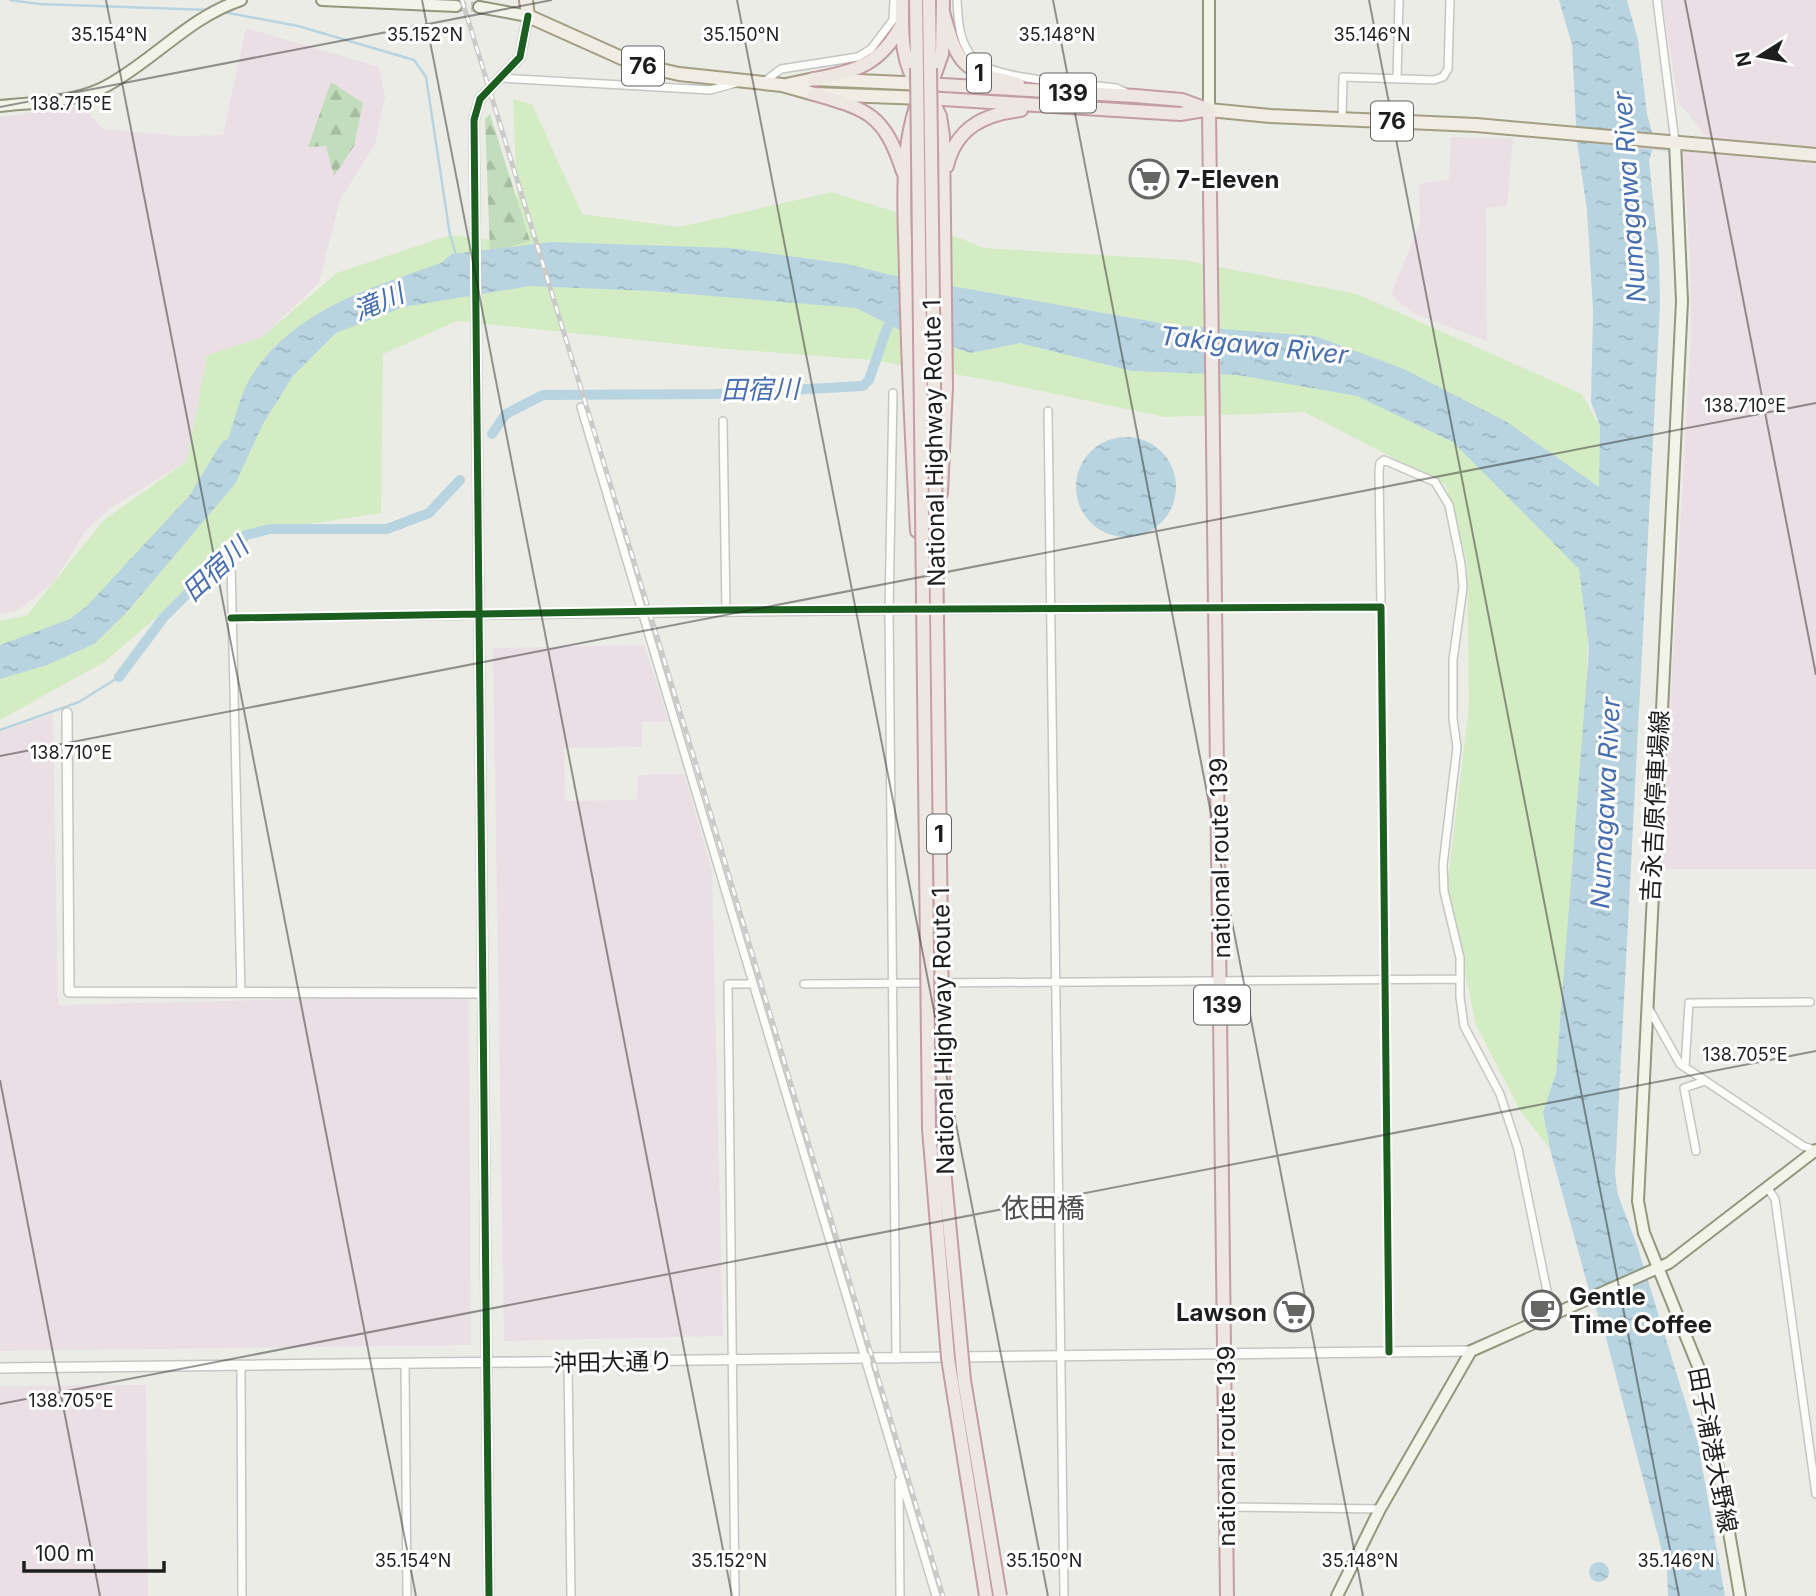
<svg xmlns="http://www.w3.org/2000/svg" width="1816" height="1596" viewBox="0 0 1816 1596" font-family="Inter,'Noto Sans JP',sans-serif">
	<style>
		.industrial { fill: #eadfe4 }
		.grass { fill: #d4ecc4 }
		.forest { fill: url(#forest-firs) }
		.water { fill: url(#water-ripples) }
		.pier { fill: #dcdcda }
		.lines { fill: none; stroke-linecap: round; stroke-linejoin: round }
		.stream { stroke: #b8d4e1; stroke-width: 2.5 }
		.canal { stroke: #b8d4e1; stroke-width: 10 }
		.secondary-tunnel { stroke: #c3c3bf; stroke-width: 10; stroke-dasharray: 10 5; stroke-linecap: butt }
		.minor-casing { stroke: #c5c5c3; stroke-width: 10 }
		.tertiary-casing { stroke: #c5c5c3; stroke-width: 12 }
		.secondary-casing { stroke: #92977e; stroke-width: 14 }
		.primary-casing { stroke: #a39d83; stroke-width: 16 }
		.trunk-casing { stroke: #c39da3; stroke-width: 16 }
		.minor { stroke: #fcfcfb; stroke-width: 7 }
		.tertiary { stroke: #fcfcfb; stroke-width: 9 }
		.secondary { stroke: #f2f4ea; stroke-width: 10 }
		.primary { stroke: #f1ede4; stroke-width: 12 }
		.trunk { stroke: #eee6e1; stroke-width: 12 }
		.rail-casing { stroke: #cacac9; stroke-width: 5 }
		.rail { stroke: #fff; stroke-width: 2.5; stroke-dasharray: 8; stroke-linecap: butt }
		.trunk-bridge-casing { stroke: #c39da3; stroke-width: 16; stroke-linecap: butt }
		.trunk-bridge { stroke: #eee6e1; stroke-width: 12 }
		.cycleway-casing { stroke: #fff; stroke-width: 11 }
		.cycleway { stroke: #1b5e20; stroke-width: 7 }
		.ticks { fill: none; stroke: #1e1e1e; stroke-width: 2; stroke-opacity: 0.45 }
		.labels { text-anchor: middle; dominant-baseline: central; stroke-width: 6; stroke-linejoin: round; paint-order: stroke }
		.shield { fill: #fff; stroke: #626262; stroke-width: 2 }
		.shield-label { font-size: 23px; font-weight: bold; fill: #1e1e1e }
		.poi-label { font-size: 24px; font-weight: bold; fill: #1e1e1e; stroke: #fff; text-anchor: start }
		.street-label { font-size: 24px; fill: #1e1e1e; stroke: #fff }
		.water-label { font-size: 26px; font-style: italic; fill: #476eb1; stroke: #fff }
		.quarter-label { font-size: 28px; fill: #515151; stroke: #fff }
		.ticks-label { font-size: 18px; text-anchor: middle; fill: #1e1e1e; stroke: #fff; stroke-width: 6; stroke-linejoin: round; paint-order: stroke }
	</style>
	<defs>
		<pattern id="forest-firs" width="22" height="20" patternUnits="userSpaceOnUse" patternTransform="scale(1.75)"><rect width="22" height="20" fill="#c2ddbb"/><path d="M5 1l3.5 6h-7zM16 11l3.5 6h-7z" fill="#a6bda0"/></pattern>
		<pattern id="water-ripples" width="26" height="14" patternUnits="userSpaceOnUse" patternTransform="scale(1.75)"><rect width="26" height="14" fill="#b8d4e1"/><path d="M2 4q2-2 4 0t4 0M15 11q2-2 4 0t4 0" fill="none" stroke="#9eb6c1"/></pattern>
	</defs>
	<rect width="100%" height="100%" fill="#ecece7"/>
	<path class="industrial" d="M 1662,0 L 1816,0 L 1816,150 L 1779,149 L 1707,137 L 1678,102 Z
		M 246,28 L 379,67 L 385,97 L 375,144 L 340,200 L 319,283 L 262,337 L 206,362 L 187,461 L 112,507 L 86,530 L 53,583 L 17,611 L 0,614 L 0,117 L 82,106 L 103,129 L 183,136 L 223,135 Z
		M 1451,137 L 1513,138 L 1507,206 L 1486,208 L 1487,341 L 1415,314 L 1391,295 L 1420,223 L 1419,184 L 1449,179 Z
		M 1683,150 L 1816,161 L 1816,869 L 1661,869 L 1691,334 L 1690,259 Z
		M 644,645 L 669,721 L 642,722 L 642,747 L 564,748 L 565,801 L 637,800 L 638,775 L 684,774 L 712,871 L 723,1336 L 504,1341 L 493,648 Z
		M 53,714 L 58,1005 L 469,995 L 471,1345 L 0,1351 L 0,732 Z
		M 146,1385 L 148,1596 L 0,1596 L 0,1386 Z"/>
	<path class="grass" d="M 513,99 L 532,104 L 582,214 L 680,227 L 831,192 L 890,210 L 984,248 L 1184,260 L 1357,294 L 1582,394 L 1600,426 L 1600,488 L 1579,569 L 1588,644 L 1584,731 L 1556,1073 L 1543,1112 L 1550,1149 L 1521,1112 L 1476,1025 L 1447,887 L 1469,706 L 1467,563 L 1446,485 L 1304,412 L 1165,417 L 989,380 L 871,360 L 715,348 L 457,321 L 383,354 L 381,513 L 258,532 L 104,662 L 0,720 L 0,621 L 27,615 L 104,520 L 187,461 L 207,355 L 262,337 L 337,273 L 450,235 L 519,244 Z"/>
	<path class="forest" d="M 331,82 L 363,103 L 354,146 L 334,176 L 326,146 L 308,147 Z
		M 490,114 L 530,241 L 490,252 L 485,119 Z"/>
	<path class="water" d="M 1559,0 L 1627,0 L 1638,40 L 1647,114 L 1655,143 L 1649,160 L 1659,257 L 1660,305 L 1615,1174 L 1618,1195 L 1637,1245 L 1698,1443 L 1725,1596 L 1668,1596 L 1667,1570 L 1606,1338 L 1587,1283 L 1550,1149 L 1543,1112 L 1556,1073 L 1589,649 L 1579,569 L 1453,442 L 1357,396 L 1238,375 L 1132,371 L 1020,343 L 971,353 L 898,329 L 856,308 L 651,291 L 530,286 L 403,307 L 336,333 L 293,376 L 263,424 L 235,484 L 126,613 L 94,644 L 47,665 L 0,679 L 0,645 L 70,619 L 87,606 L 189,496 L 222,442 L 228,439 C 235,420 240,395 250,378 C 293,310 370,288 441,263 L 452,254 L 552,242 L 731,248 L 847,264 L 891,275 L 1171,325 L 1315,336 L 1404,369 L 1507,422 L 1599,487 L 1600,426 L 1591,402 L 1593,310 L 1587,210 L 1577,142 L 1572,45 Z
		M1076 487a50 50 0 1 1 100 0a50 50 0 1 1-100 0Z
		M1589 1572a10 10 0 1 1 20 0a10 10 0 1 1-20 0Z"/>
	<path class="pier" d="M 1574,127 L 1668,136 L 1670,152 L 1576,141 Z
		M 1207,289 L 1220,289 L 1221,414 L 1208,414 Z"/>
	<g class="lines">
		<path class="stream" d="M 10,0 L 39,4 L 210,10
			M 223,12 L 298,26 L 414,60 L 426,77 L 450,235 L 456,255
			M 0,730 L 79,702 L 119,677"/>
		<path class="canal" d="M 492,434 L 506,414 L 543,395 L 716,394 L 863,386 L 869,380 L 887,328 L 894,316
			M 119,677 L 164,617 L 246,535 L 270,529 L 387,529 L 429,513 L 460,480"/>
		<path class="secondary-tunnel" d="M 456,6 L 479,7"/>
		<defs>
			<path id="minor" d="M 957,0 C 958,22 959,45 976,61 C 997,80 1085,84 1116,88 L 1125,92
				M 1657,0 L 1675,142
				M 501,78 L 710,90 L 736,83
				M 1397,79 L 1399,0
				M 764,82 L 781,69 L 858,57 L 871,49 L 893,20 L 894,0
				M 626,85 L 635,64
				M 1342,119 L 1343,77 L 1434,80 L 1443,77 L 1448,69 L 1450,0
				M 893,393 L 889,610 L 896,1359
				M 581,407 L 936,1596
				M 1048,411 L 1064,1596
				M 723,421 L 726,610
				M 231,563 L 241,993
				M 1381,607 L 1379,472 L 1380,463 L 1384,460 L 1435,482 L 1449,505 L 1461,564 L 1463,587 L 1453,660 L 1453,719 L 1457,747 L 1443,865 L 1444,891 L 1460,958 L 1460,997 L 1464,1026 L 1500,1094 L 1518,1149 L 1547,1291 L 1558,1315
				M 936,610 L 1381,607 L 1389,1352
				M 231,618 L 924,610
				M 804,984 L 1459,979
				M 1648,1007 L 1680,1064 L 1803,1146 L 1815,1150
				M 1685,1067 L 1689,1003 L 1810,1002
				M 1696,1151 L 1684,1088 L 1705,1081
				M 1767,1187 L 1775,1199 L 1816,1494
				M 568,1363 L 571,1596
				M 405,1365 L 407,1596
				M 241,1366 L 242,1596
				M 899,1481 L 900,1596
				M 1226,1507 L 1380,1509
				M 735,1596 L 728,984 L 753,984"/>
			<path id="tertiary" d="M 67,713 L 69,992 L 483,993
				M 0,1368 L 1471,1351
				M 489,1596 L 474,120 L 480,99 L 520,57 L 528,16"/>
			<path id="secondary" d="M 322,0 L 456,6
				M 1209,0 L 1209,110
				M 479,7 L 528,16
				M 0,106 C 35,102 79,103 110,84 C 156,58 190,17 241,0
				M 1675,142 L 1682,301 L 1638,1201 L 1644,1233 L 1702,1376 L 1740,1596
				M 1337,1596 L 1380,1509 L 1471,1351 L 1669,1263 L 1816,1150"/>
			<path id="primary" d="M 526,0 L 528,16 L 635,64 L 679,74 L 782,85 L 814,94 L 925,98
				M 786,85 L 814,79 L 925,84
				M 1209,110 L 1270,116 L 1476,125 L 1816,155"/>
			<path id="trunk" d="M 902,0 C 902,33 900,60 919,89
				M 916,0 L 917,68
				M 929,0 L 930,68
				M 943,12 C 958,66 962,71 1018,84
				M 814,79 C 858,71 881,64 902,24
				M 925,84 L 1135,96 L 1182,100 L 1209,110
				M 930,88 L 942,54 L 943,0
				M 814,94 C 869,110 884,114 903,172
				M 929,94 L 940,116 L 943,136 L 946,387 L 941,493
				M 927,98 L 1180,114 L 1205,110
				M 1209,110 L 1227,1596
				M 947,166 C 956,128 984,114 1021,110
				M 917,531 C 912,445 908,360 906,274 C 905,211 897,142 925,84"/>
		</defs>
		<use href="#minor" class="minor-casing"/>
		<use href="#tertiary" class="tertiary-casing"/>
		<use href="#secondary" class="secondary-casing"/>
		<use href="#primary" class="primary-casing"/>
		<use href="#trunk" class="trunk-casing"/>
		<use href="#minor" class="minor"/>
		<use href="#tertiary" class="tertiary"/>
		<use href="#secondary" class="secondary"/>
		<use href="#primary" class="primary"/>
		<use href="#trunk" class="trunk"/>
		<defs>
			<path id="rail" d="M 462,0 L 692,751 L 943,1596"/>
		</defs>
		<use href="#rail" class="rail-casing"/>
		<use href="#rail" class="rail"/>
		<defs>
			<path id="trunk-bridge" d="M 917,68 L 929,1129 L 948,1358 L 986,1596
				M 930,68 L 944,1169 L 964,1380 L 1000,1596"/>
		</defs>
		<use href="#trunk-bridge" class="trunk-bridge-casing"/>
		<use href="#trunk-bridge" class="trunk-bridge"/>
		<defs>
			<path id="cycleway" d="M 231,618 L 726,610 L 1381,607 L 1389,1352
				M 489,1596 L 474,120 L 480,99 L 520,57 L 528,16"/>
		</defs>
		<use href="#cycleway" class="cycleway-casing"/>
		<use href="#cycleway" class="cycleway"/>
	</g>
	<path class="ticks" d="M 106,0 L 416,1596M 422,0 L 732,1596M 737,0 L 1048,1596M 1053,0 L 1363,1596M 1369,0 L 1679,1596M 1685,0 L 1816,675M 0,107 L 552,0M 0,756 L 1816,403M 0,1080 L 100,1596M 0,1404 L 1816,1051"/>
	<defs>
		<symbol id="supermarket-ring" viewBox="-11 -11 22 22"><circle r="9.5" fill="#fff" stroke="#666664" stroke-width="1.5"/><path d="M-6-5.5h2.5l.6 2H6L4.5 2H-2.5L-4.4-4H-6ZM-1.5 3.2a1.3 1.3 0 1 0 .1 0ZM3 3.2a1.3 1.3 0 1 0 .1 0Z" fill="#666664"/></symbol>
		<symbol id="cafe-ring" viewBox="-11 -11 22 22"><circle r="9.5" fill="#fff" stroke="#666664" stroke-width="1.5"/><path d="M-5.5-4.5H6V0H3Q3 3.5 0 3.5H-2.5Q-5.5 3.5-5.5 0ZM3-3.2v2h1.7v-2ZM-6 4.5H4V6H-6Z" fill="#666664"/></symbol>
	</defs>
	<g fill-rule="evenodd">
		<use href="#supermarket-ring" x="1127" y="157" width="44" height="44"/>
		<use href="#cafe-ring" x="1520" y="1288" width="44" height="44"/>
		<use href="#supermarket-ring" x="1272" y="1290" width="44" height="44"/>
	</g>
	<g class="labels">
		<g class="shield">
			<rect x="622" y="46.5" width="42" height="39" rx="5"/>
			<rect x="967" y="53.5" width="24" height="39" rx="5"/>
			<rect x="1040" y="73.5" width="56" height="39" rx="5"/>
			<rect x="1371" y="101.5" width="42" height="39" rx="5"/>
			<rect x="927" y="814.5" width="24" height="39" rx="5"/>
			<rect x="1194" y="985.5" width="56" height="39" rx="5"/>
		</g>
		<g class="shield-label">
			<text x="643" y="66">76</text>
			<text x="979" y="73">1</text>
			<text x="1068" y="93">139</text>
			<text x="1392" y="121">76</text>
			<text x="939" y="834">1</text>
			<text x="1222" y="1005">139</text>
		</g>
		<g class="poi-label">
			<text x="1176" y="179">7-Eleven</text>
			<text x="1569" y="1296">Gentle<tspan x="1569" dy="28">Time Coffee</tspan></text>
			<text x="1267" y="1312" text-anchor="end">Lawson</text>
		</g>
		<g class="street-label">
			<text transform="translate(934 443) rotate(-91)">National Highway Route 1</text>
			<text transform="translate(1655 806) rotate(-87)">吉永吉原停車場線</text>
			<text transform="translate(1220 858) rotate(-91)">national route 139</text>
			<text transform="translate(943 1031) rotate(-91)">National Highway Route 1</text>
			<text transform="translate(613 1362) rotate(-1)">沖田大通り</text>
			<text transform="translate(1226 1446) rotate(-90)">national route 139</text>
			<text transform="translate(1713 1450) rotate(79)">田子浦港大野線</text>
		</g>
		<g class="water-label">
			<text transform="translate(1629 197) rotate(-94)">Numagawa River</text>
			<text transform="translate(378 302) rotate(-23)">滝川</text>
			<text transform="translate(1254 345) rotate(6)">Takigawa River</text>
			<text transform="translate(760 389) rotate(-1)">田宿川</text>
			<text transform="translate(215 569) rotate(-43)">田宿川</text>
			<text transform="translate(1605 803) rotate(-87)">Numagawa River</text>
		</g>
		<g class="quarter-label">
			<text x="1043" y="1208">依田橋</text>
		</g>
	</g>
	<g class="ticks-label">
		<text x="109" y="41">35.154°N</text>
		<text x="425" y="41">35.152°N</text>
		<text x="741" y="41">35.150°N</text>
		<text x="1057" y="41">35.148°N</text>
		<text x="1372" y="41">35.146°N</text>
		<text x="71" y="110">138.715°E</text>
		<text x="1745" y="412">138.710°E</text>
		<text x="71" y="759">138.710°E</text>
		<text x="1745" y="1061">138.705°E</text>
		<text x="71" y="1407">138.705°E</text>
		<text x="413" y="1567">35.154°N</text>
		<text x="729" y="1567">35.152°N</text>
		<text x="1044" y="1567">35.150°N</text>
		<text x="1360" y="1567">35.148°N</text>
		<text x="1676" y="1567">35.146°N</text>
	</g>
	<g transform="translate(1760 56) rotate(259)" stroke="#ffffff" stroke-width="5" paint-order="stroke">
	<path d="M0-5L12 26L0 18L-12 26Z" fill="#1e1e1e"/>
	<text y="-10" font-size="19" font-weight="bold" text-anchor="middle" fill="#1e1e1e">N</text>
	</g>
	<path d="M24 1561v10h140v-10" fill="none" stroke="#1e1e1e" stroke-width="3.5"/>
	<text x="35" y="1561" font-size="21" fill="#1e1e1e" stroke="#ffffff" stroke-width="5" paint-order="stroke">100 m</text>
</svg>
